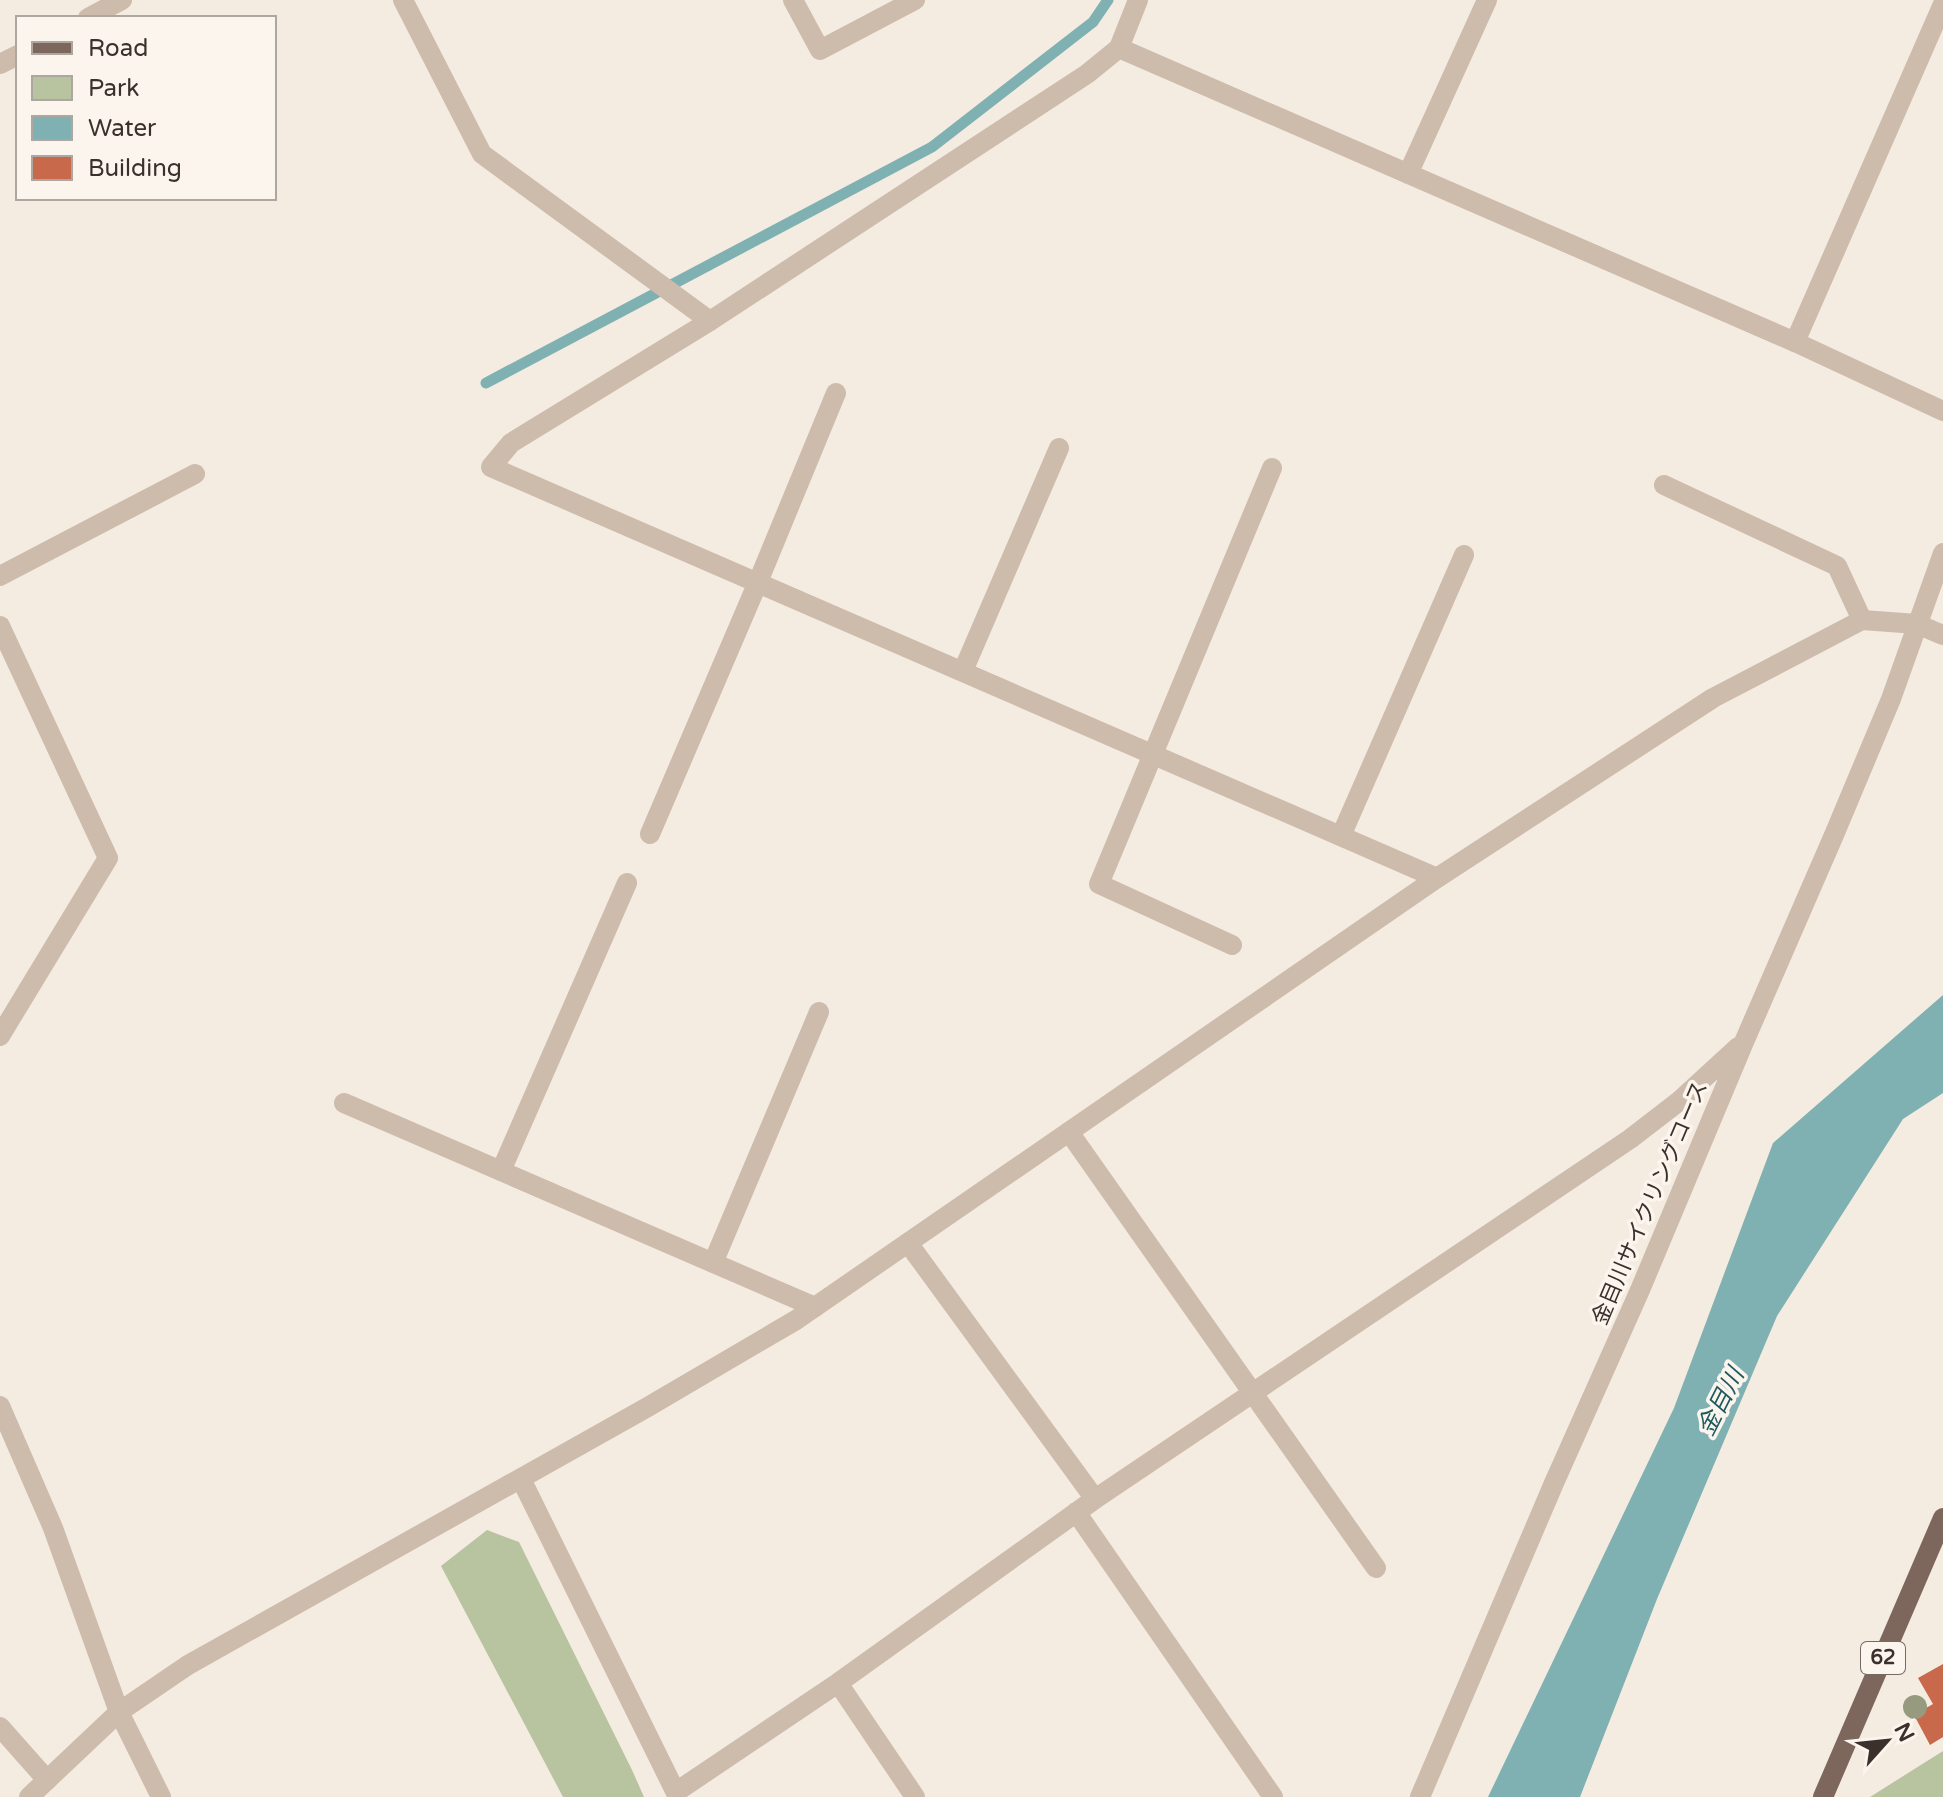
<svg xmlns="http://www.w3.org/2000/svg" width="1943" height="1797" viewBox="0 0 1943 1797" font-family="'Varela Round','Noto Sans JP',sans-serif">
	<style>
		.green { fill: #b8c4a0 }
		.water { fill: #7fb0b2 }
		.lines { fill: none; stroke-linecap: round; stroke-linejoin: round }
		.stream { stroke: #7fb0b2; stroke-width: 11 }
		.building { fill: #c8694b }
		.service { stroke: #cdbbac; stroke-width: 20 }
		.minor { stroke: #cdbbac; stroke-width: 20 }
		.tertiary { stroke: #cdbbac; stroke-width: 20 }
		.primary { stroke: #7d675c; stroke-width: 20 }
		.tree { fill: #969b7f }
		.labels { text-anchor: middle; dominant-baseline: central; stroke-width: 7; stroke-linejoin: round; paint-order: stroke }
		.shield { fill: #fbf5ee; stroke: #756b66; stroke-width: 2 }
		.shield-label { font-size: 20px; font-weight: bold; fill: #3b302b }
		.street-label { font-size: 22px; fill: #3b302b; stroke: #fbf5ee }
		.water-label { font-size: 24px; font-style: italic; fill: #1f5a5e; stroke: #fbf5ee }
	</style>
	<rect width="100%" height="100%" fill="#f4ebe1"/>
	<path class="green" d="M 487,1530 L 519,1542 L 632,1770 L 644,1797 L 563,1797 L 441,1566 Z
		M 1943,1751 L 1943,1797 L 1870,1797 Z"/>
	<path class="water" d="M 1943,995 L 1943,1093 L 1903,1119 L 1777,1316 L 1657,1599 L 1580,1797 L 1488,1797 L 1674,1408 L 1773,1143 Z"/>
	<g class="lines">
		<path class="stream" d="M 486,383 L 932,147 L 1093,22 L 1108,0"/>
	</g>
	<path class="building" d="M 1943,1664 L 1943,1737 L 1930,1745 L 1914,1715 L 1933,1704 L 1918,1678 Z"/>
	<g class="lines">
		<path class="service" d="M 1795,342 L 1943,4
			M 1341,836 L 1464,555
			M 1232,945 L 1099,884 L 1272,468
			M 908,1243 L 1095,1499"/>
		<path class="minor" d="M 403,0 L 482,154 L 710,321
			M 793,0 L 820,50 L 915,0
			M 1138,0 L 1119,48 L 1087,74 L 710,321 L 511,443 L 491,467 L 1437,878
			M 88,18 L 122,0
			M 1119,48 L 1795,342 L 1943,411
			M 0,64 L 18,55
			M 1408,174 L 1487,0
			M 1664,485 L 1837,566 L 1862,620
			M 0,576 L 195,474
			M 0,626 L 108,858 L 0,1036
			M 963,671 L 1059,448
			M 650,834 L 758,582 L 836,393
			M 344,1103 L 815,1307
			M 1069,1132 L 1376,1568
			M 501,1171 L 627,883
			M 713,1263 L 819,1012
			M 0,1406 L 53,1528 L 119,1712 L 161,1797
			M 521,1479 L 678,1797
			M 1076,1512 L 1273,1797
			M 838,1683 L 915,1797
			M 0,1727 L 47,1780
			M 676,1792 L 838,1683 L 1095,1499 L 1630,1139 L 1678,1102 L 1738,1047
			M 1420,1797 L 1554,1483 L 1640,1290 L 1744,1042 L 1834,835 L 1891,699 L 1943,553"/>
		<path class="tertiary" d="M 29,1797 L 119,1712 L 188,1665 L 646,1408 L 796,1320 L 1437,878 L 1713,698 L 1862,620 L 1917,624 L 1943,635"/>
		<path class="primary" d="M 1823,1797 L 1943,1518"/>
	</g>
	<circle class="tree" cx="1915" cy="1707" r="12"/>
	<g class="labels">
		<rect class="shield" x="1861" y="1642" width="44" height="32" rx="6"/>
		<g class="shield-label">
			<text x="1883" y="1658">62</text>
		</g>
		<g class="street-label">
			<text transform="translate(1650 1203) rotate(-67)">金目川サイクリングコース</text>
		</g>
		<g class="water-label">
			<text transform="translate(1721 1402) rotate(-63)">金目川</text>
		</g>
	</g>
	<rect x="16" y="16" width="260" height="184" fill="#fbf5ee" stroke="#aea6a0" stroke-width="2"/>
	<rect x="32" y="42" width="40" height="12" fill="#7d675c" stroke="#aea6a0" stroke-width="2"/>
	<text x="88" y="56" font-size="24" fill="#3b302b">Road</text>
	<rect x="32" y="76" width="40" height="24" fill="#b8c4a0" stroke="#aea6a0" stroke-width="2"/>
	<text x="88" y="96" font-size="24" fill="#3b302b">Park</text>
	<rect x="32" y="116" width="40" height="24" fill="#7fb0b2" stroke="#aea6a0" stroke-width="2"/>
	<text x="88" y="136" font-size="24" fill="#3b302b">Water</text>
	<rect x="32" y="156" width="40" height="24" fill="#c8694b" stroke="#aea6a0" stroke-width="2"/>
	<text x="88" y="176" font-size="24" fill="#3b302b">Building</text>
	<g transform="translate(1887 1741) rotate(63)" stroke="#fbf5ee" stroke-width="6" paint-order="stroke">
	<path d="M0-6L14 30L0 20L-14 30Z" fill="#3b302b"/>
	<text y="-12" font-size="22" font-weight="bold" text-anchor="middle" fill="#3b302b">N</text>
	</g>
</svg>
